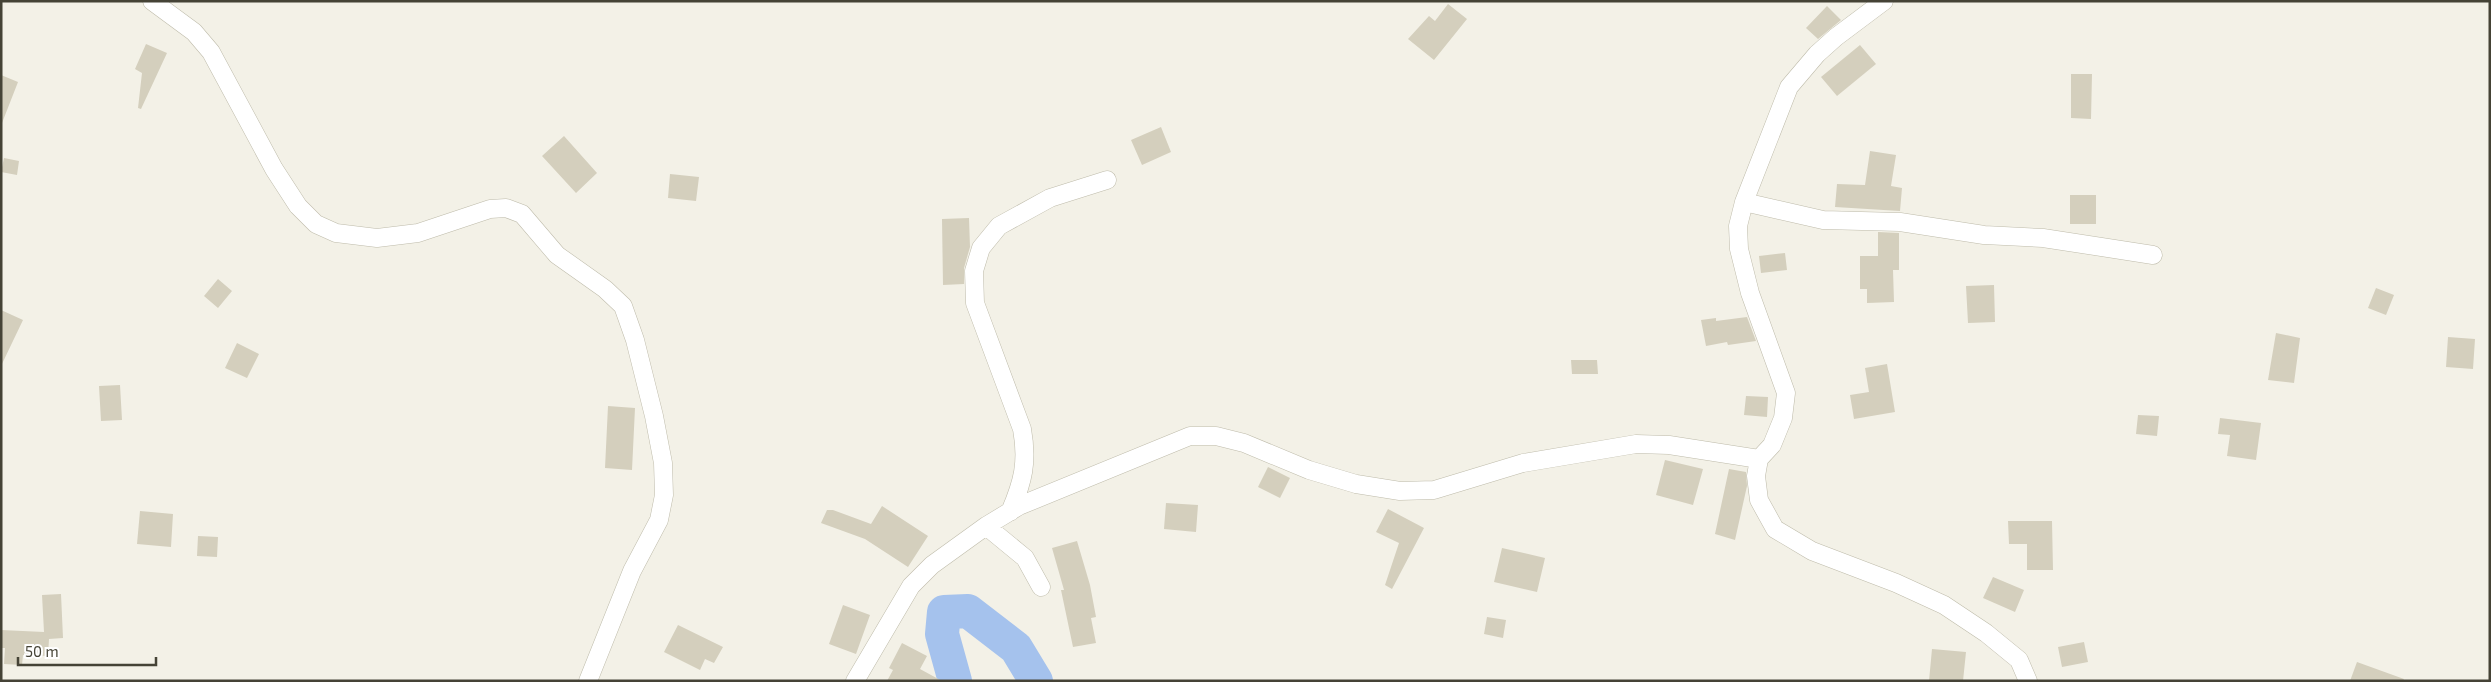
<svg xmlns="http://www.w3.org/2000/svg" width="2491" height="682" viewBox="0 0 2491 682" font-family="'Exo 2',sans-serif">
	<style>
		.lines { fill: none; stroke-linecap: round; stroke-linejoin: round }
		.river { stroke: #a5c2ed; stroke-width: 34 }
		.building { fill: #d4cfbd }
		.street-casing { stroke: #bebbaa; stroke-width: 19 }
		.street { stroke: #fff; stroke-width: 18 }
	</style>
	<rect width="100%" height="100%" fill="#f3f1e7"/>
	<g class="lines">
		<path class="river" d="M 955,681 L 942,634 L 944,612 L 968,611 L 1016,648 L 1036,681"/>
	</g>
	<path class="building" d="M 1448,4 L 1467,19 L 1434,60 L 1408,39 L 1429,16 L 1435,21 Z
		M 1827,6 L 1841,20 L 1818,39 L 1806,28 Z
		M 146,44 L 167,53 L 141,109 L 138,108 L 142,73 L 135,69 Z
		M 1860,45 L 1876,64 L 1837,96 L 1821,77 Z
		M 2071,74 L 2092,74 L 2091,119 L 2071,118 Z
		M 1,75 L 18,82 L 2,123 L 1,123 Z
		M 1161,127 L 1171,152 L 1142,165 L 1131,140 Z
		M 564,136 L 597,173 L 576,193 L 542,156 Z
		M 1870,151 L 1896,155 L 1891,186 L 1902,188 L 1900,211 L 1835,207 L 1837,184 L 1865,185 Z
		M 4,158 L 19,161 L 17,175 L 1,172 Z
		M 670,174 L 699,177 L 696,201 L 668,198 Z
		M 2070,195 L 2096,195 L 2096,224 L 2070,224 Z
		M 969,218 L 970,247 L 964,268 L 964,284 L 943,285 L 942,219 Z
		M 1878,232 L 1899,233 L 1899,270 L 1893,270 L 1894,302 L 1867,303 L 1867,289 L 1860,289 L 1860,256 L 1878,256 Z
		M 1785,253 L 1787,270 L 1761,273 L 1759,256 Z
		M 218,279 L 232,291 L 218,308 L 204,296 Z
		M 1994,285 L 1995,322 L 1968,323 L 1966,286 Z
		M 2376,288 L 2394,295 L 2386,315 L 2368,308 Z
		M 1,310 L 23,320 L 1,366 Z
		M 1747,317 L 1756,341 L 1728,345 L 1727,342 L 1706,346 L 1701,320 L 1716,318 L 1716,321 Z
		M 2276,333 L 2300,338 L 2294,383 L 2268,380 Z
		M 2448,337 L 2475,339 L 2473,369 L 2446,367 Z
		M 237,343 L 259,354 L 247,378 L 225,368 Z
		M 1571,360 L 1597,360 L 1598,374 L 1572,374 Z
		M 1887,364 L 1895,412 L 1854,419 L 1850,395 L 1869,392 L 1865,368 Z
		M 120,385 L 122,420 L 101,421 L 99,386 Z
		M 1746,396 L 1768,397 L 1767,417 L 1744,415 Z
		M 608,406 L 635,408 L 632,470 L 605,468 Z
		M 2138,415 L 2159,416 L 2157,436 L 2136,434 Z
		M 2220,418 L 2261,423 L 2256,460 L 2227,456 L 2230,435 L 2218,434 Z
		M 1665,460 L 1703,469 L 1693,505 L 1656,495 Z
		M 1268,467 L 1290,478 L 1280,498 L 1258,487 Z
		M 1729,469 L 1746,472 L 1747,486 L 1735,540 L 1715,534 Z
		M 1166,503 L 1198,505 L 1196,532 L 1164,529 Z
		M 882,506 L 928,536 L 908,567 L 865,539 L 821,523 L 827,510 L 833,510 L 871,524 Z
		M 1388,509 L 1424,528 L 1392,589 L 1385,585 L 1399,543 L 1376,532 Z
		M 140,511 L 173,514 L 171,547 L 137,544 Z
		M 2008,521 L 2052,521 L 2053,570 L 2027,570 L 2027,544 L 2009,544 Z
		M 198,536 L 218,537 L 217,557 L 197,556 Z
		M 1077,541 L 1090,585 L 1096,617 L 1091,618 L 1096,643 L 1073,647 L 1061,590 L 1064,590 L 1052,548 Z
		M 1502,548 L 1545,558 L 1537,592 L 1494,582 Z
		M 1993,577 L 2024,590 L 2015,612 L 1983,598 Z
		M 61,594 L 63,638 L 49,639 L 48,656 L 23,655 L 22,665 L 4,664 L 5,648 L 1,648 L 1,630 L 44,632 L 42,595 Z
		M 843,605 L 870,615 L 856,654 L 829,644 Z
		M 1487,617 L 1506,620 L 1503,638 L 1484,634 Z
		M 678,625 L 723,647 L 714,663 L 705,659 L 700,670 L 664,652 Z
		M 2084,642 L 2088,662 L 2062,667 L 2058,647 Z
		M 902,643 L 927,656 L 920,669 L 942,681 L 887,681 L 893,670 L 889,668 Z
		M 1932,649 L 1966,652 L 1963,681 L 1929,681 Z
		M 2357,662 L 2404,679 L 2403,681 L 2350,681 Z"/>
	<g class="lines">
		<defs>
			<path id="street" d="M 152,1 L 194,32 L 211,52 L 274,169 L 298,206 L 316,224 L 336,233 L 377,238 L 418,233 L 490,209 L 506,208 L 522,214 L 557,255 L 605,289 L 623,306 L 635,340 L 654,416 L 663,463 L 664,495 L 659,520 L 632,571 L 588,681
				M 1884,1 L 1836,37 L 1817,54 L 1789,87 L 1744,202 L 1738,226 L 1739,249 L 1750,293 L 1786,393 L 1783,418 L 1772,445 L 1759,459 L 1756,476 L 1759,500 L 1775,529 L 1812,551 L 1896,583 L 1944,605 L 1986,633 L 2019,660 L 2028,681
				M 1744,202 L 1823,220 L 1900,222 L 1984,235 L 2043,238 L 2153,255
				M 1010,512 C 1023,482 1028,462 1022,429 L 975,303 L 974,271 L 981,248 L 999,226 L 1050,198 L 1107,180
				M 986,526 L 1025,558 L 1041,587
				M 855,681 L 911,586 L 932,565 L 986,526 L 1019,506 L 1190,436 L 1216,436 L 1244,443 L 1309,470 L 1356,484 L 1400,491 L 1434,490 L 1523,463 L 1636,444 L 1669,445 L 1759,459"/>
		</defs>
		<use href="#street" class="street-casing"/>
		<use href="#street" class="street"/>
	</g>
	<rect width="2491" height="682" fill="none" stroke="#454336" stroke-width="5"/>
	<path d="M18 657v8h138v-8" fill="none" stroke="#454336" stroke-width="2.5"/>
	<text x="25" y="657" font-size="15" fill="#454336" stroke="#ffffff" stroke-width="4" paint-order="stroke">50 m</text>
</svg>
